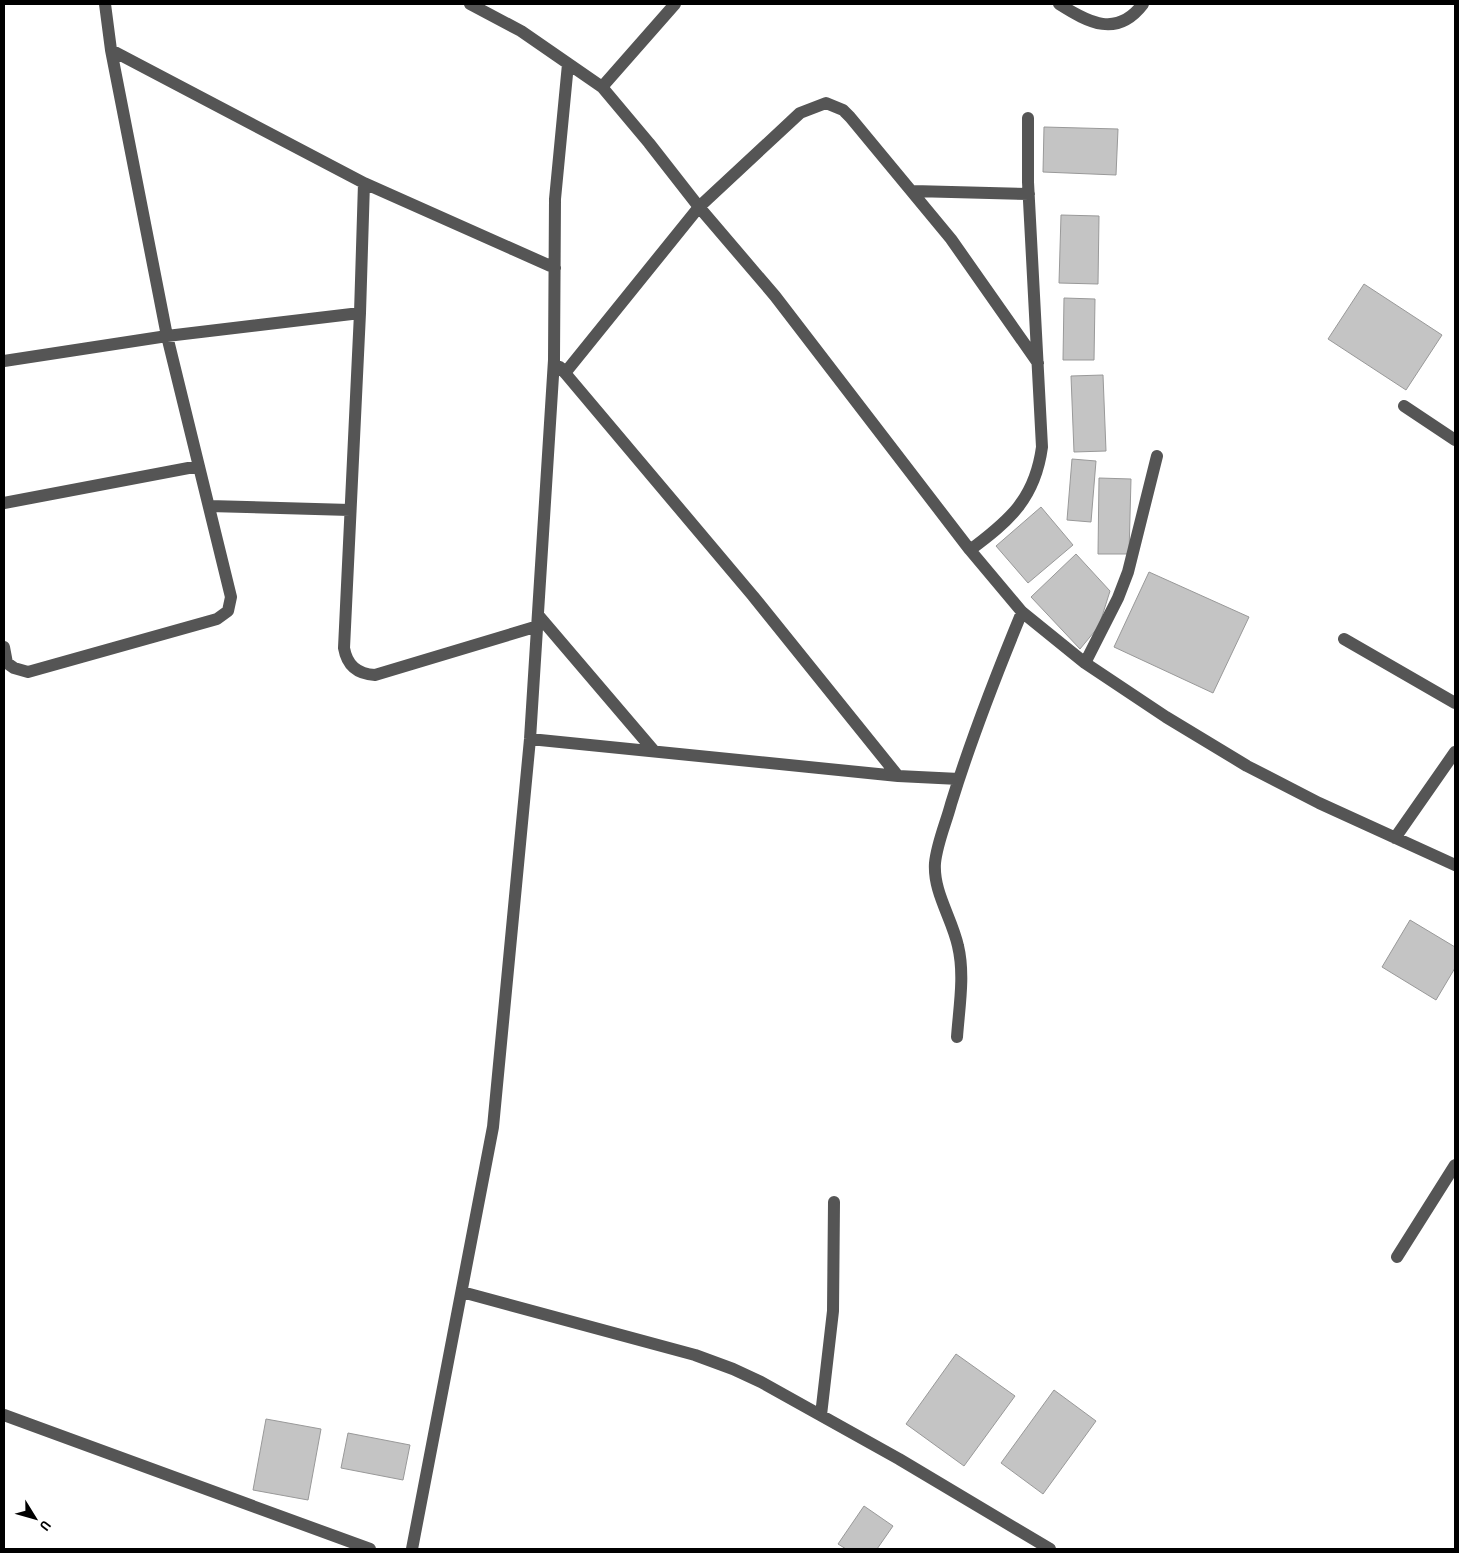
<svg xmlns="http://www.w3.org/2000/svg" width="1459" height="1553" viewBox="0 0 1459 1553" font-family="'Archivo Narrow',sans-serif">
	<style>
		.building { fill: #c4c4c4; stroke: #999 }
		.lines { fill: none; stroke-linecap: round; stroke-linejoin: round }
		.minor { stroke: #555; stroke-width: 12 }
	</style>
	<rect width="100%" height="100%" fill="#fff"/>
	<path class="building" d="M 1044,127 L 1118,129 L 1116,175 L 1043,172 Z
		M 1061,215 L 1099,216 L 1098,284 L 1059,283 Z
		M 1364,284 L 1442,335 L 1406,390 L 1328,339 Z
		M 1064,298 L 1095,299 L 1094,360 L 1063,360 Z
		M 1103,375 L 1106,451 L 1074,452 L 1071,376 Z
		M 1072,459 L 1096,461 L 1091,522 L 1067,520 Z
		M 1099,478 L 1131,479 L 1129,554 L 1098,554 Z
		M 1041,507 L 1073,545 L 1028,583 L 996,546 Z
		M 1076,554 L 1110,591 L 1099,626 L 1080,649 L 1031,597 Z
		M 1149,572 L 1249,617 L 1213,693 L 1114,647 Z
		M 1410,920 L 1455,947 L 1455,968 L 1436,1000 L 1382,967 Z
		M 956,1354 L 1015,1396 L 964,1466 L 906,1424 Z
		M 1054,1390 L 1096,1421 L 1043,1494 L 1001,1463 Z
		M 266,1419 L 321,1429 L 308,1500 L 253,1490 Z
		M 348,1433 L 410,1445 L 403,1480 L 341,1468 Z
		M 864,1506 L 893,1526 L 877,1549 L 846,1549 L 838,1544 Z"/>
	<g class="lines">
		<path class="minor" d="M 470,4 L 521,31 L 602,87 L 649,143 L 699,207 L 775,296 L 970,550 L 1022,612 L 1085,663 L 1166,717 L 1247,766 L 1319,803 L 1455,865
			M 1059,4 C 1089,23 1117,38 1143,4
			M 111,50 L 364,183 L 555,268
			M 602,87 L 675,4
			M 364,183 L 360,313 L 344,648 C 347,665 357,674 375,675 L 538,626
			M 913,191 L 1029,194
			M 4,361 L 167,336 L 360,313
			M 560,367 L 753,596 L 898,776
			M 565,373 L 699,207 L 800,113 L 826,103 L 843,110 L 850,117 L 951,239 L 1038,363
			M 1404,406 L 1455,440
			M 4,503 L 199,466
			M 209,506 L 350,510
			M 970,550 C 1009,521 1035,499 1042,447 L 1028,182 L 1028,118
			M 538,615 L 654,751
			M 1344,639 L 1455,703
			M 4,647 L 7,663 L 14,668 L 28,672 L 217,619 L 228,611 L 231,597 L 167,336 L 111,50 L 105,4
			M 1085,663 L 1118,598 L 1128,572 L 1157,456
			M 530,739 L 898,776 L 959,779
			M 1395,838 L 1455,752
			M 957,1037 C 959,1008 965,975 958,946 C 952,918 933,892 935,863 C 937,843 946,823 951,804 C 971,739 996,675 1022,612
			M 1397,1257 L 1455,1165
			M 462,1292 L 695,1355 L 733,1369 L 761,1382 L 899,1459 L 1050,1549
			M 4,1415 L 370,1549
			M 821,1415 L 833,1311 L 834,1202
			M 412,1549 L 493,1127 L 530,739 L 554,360 L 555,199 L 568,64"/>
	</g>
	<rect width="1459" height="1553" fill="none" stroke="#000000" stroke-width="10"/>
	<g transform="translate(35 1518) rotate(127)" stroke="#ffffff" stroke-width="4" paint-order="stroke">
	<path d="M0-4L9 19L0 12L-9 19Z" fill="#000000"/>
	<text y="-8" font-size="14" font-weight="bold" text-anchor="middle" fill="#000000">U</text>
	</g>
</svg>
